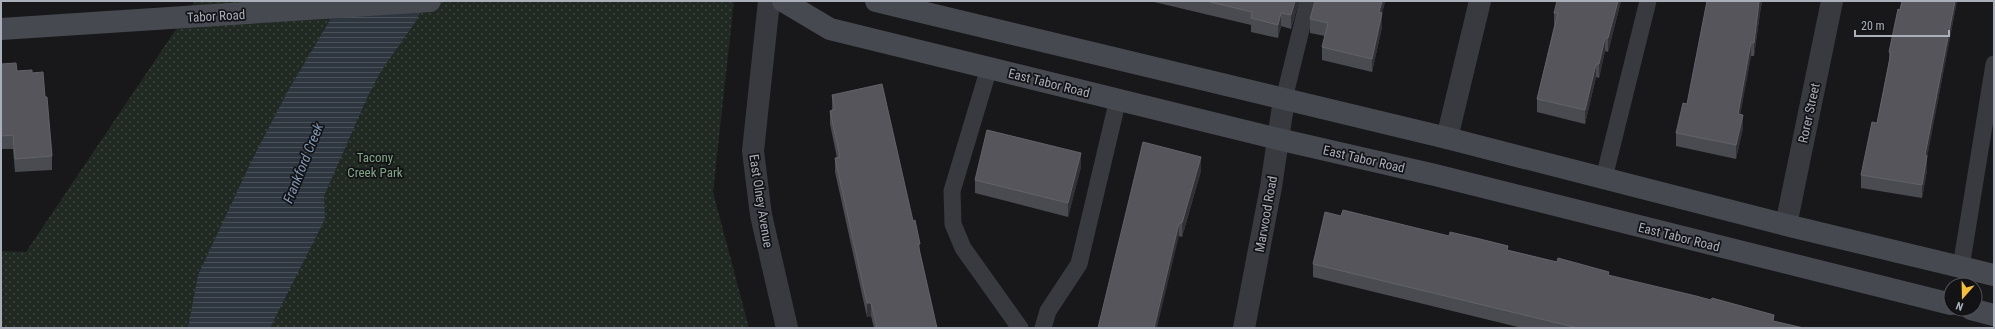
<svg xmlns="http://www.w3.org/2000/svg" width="1995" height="329" viewBox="0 0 1995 329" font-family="'Roboto Condensed',sans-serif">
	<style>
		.green { fill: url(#green-dots) }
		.water { fill: url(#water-rules) }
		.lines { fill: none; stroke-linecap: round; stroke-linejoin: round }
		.lane { stroke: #393a40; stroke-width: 17 }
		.street { stroke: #393a40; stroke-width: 22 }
		.secondary { stroke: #474950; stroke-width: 22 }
		.wall { fill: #4a4b50 }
		.shaded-wall { fill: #323236 }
		.building { fill: #55555b; stroke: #62636a }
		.labels { text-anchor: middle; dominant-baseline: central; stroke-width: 3.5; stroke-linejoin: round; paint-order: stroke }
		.street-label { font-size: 13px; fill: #abafba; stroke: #131316 }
		.park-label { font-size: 13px; fill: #81a686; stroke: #131316 }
		.water-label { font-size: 14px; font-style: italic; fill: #819ab6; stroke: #131316 }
	</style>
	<defs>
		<pattern id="green-dots" width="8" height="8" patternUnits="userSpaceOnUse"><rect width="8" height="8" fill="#202922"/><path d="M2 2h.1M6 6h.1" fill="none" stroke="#3e4640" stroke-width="1.8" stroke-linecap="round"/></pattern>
		<pattern id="water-rules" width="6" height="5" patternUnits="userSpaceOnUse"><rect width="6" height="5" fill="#2e373f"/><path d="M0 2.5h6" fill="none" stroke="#4a5159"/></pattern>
	</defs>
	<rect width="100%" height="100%" fill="#18181b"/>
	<path class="green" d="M 195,1 L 734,1 L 713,192 L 749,328 L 1,328 L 1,251 L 26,252 Z"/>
	<path class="water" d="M 426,1 L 416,21 L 381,71 L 367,98 L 324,196 L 325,219 L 270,328 L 188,328 L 198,275 L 253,158 L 289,89 L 333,15 Z"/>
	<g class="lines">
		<path class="lane" d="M 989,68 L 952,191 L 953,224 L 963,248 L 1020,328
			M 1284,99 L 1308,1
			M 1604,178 L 1648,1
			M 1961,267 L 1994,64
			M 1043,328 L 1048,311 L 1079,264 L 1118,99"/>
		<path class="street" d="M 769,1 L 753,151 L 761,215 L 787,328
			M 1447,138 L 1480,1
			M 1786,225 L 1832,1
			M 1244,328 L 1271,187 L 1284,99"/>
		<path class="secondary" d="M 783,1 L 830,29 L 1278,139 L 1435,175 L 1951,304
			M 876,1 L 1447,138 L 1786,225 L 1994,275
			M 1,29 L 430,1
			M 1971,309 L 1994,315"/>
	</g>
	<path class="wall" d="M 1150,1 L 1299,1 L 1291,29 L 1281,26 L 1278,38 L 1251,32 L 1251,25 Z
		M 1315,1 L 1385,1 L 1382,13 L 1382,27 L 1372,72 L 1322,60 L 1322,47 L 1325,36 L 1310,33 L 1310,19 Z
		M 1621,1 L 1608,52 L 1605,51 L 1599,78 L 1596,77 L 1585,124 L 1537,112 L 1537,99 L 1554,26 L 1554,13 Z
		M 1707,1 L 1762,1 L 1760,13 L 1754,56 L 1751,56 L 1740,114 L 1743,128 L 1736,159 L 1676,146 L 1676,133 L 1687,104 Z
		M 1902,1 L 1957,1 L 1927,156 L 1927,170 L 1922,198 L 1861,188 L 1861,175 L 1877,123 L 1889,60 L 1889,52 Z
		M 1,64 L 17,71 L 32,73 L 45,97 L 52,156 L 52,170 L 15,172 L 13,149 L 1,149 Z
		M 832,95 L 920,256 L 937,328 L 874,328 L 871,316 L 867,317 L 835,172 L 835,158 L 837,158 L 830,124 L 830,111 L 832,110 Z
		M 1081,167 L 1068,217 L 975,193 L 975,180 Z
		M 1201,171 L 1182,237 L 1179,236 L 1098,328 Z
		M 1341,216 L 1449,236 L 1508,250 L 1609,275 L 1774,321 L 1804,328 L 1522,328 L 1313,277 L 1313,264 Z"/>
	<path class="shaded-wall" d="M 1295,1 L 1299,1 L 1291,29 L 1291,15 Z
		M 1382,1 L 1385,1 L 1379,26 L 1379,12 Z
		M 1618,1 L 1621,1 L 1608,52 L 1608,38 Z
		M 1759,1 L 1762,1 L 1760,13 L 1754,56 L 1754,43 Z
		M 1955,1 L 1957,1 L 1925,169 L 1925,155 Z
		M 1281,13 L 1281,26 L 1278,38 L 1278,25 Z
		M 1382,13 L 1382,27 L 1372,72 L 1372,59 Z
		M 1605,38 L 1605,51 L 1599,78 L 1599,64 Z
		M 1751,42 L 1751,56 L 1738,128 L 1738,114 Z
		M 1596,64 L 1596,77 L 1585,124 L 1585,110 Z
		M 1743,115 L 1743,128 L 1736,159 L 1736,145 Z
		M 1081,153 L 1081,167 L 1068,217 L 1068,203 Z
		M 1927,156 L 1927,170 L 1922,198 L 1922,185 Z
		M 1201,157 L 1201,171 L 1182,237 L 1182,223 Z
		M 1179,223 L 1179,236 L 1157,328 L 1154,328 Z
		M 918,244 L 920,244 L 920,257 Z
		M 867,303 L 871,303 L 871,316 L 867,317 Z"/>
	<path class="building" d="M 1206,1 L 1295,1 L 1291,15 L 1281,13 L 1278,25 L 1251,18 L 1252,12 Z
		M 1315,1 L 1382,1 L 1379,12 L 1382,13 L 1372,59 L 1322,47 L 1328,23 L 1310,19 Z
		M 1557,1 L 1618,1 L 1608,38 L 1605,38 L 1599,64 L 1596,64 L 1585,110 L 1537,99 L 1558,13 L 1554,13 Z
		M 1707,1 L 1759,1 L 1754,43 L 1751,42 L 1738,114 L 1743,115 L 1736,145 L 1676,133 L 1683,103 L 1687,104 Z
		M 1902,1 L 1955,1 L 1925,155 L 1927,156 L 1922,185 L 1861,175 L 1872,122 L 1877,123 L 1891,53 L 1889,52 L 1898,9 L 1900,10 Z
		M 16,63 L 17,71 L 32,70 L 32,73 L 43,72 L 45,97 L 47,97 L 52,156 L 15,159 L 13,135 L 1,136 L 1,64 Z
		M 882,84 L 913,221 L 915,220 L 920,244 L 918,244 L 937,328 L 877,328 L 871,303 L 867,303 L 835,158 L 840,157 L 830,111 L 835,109 L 832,95 Z
		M 987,130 L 1081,153 L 1068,203 L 975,180 Z
		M 1143,142 L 1201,157 L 1182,223 L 1179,223 L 1154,328 L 1098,328 Z
		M 1343,210 L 1449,236 L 1450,232 L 1480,239 L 1508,246 L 1507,250 L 1557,262 L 1558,258 L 1609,272 L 1608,275 L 1696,296 L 1711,300 L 1712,298 L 1774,315 L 1773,321 L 1804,328 L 1578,328 L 1313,264 L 1325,212 L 1341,216 Z"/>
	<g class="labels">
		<g class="street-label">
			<text transform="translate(216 16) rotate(-3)">Tabor Road</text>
			<text transform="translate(1049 83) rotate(14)">East Tabor Road</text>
			<text transform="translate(1809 113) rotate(-78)">Rorer Street</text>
			<text transform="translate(1364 159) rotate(13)">East Tabor Road</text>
			<text transform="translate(761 201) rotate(81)">East Olney Avenue</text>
			<text transform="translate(1266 214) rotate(-80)">Marwood Road</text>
			<text transform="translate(1679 237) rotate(14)">East Tabor Road</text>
		</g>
		<g class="park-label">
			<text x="375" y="157">Tacony<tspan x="375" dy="15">Creek Park</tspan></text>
		</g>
		<g class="water-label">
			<text transform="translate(303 163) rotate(-68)">Frankford Creek</text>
		</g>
	</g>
	<rect width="1995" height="329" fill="none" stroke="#abafba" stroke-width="4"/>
	<g transform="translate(1963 297) rotate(200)"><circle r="19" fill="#131316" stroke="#505158"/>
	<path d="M0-3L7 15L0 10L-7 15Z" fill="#f5bf36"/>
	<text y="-6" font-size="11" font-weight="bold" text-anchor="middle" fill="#abafba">N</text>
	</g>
	<path d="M1855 30v6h94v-6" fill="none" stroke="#abafba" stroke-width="2"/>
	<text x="1861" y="30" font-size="12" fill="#abafba" stroke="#131316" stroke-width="3" paint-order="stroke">20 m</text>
</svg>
